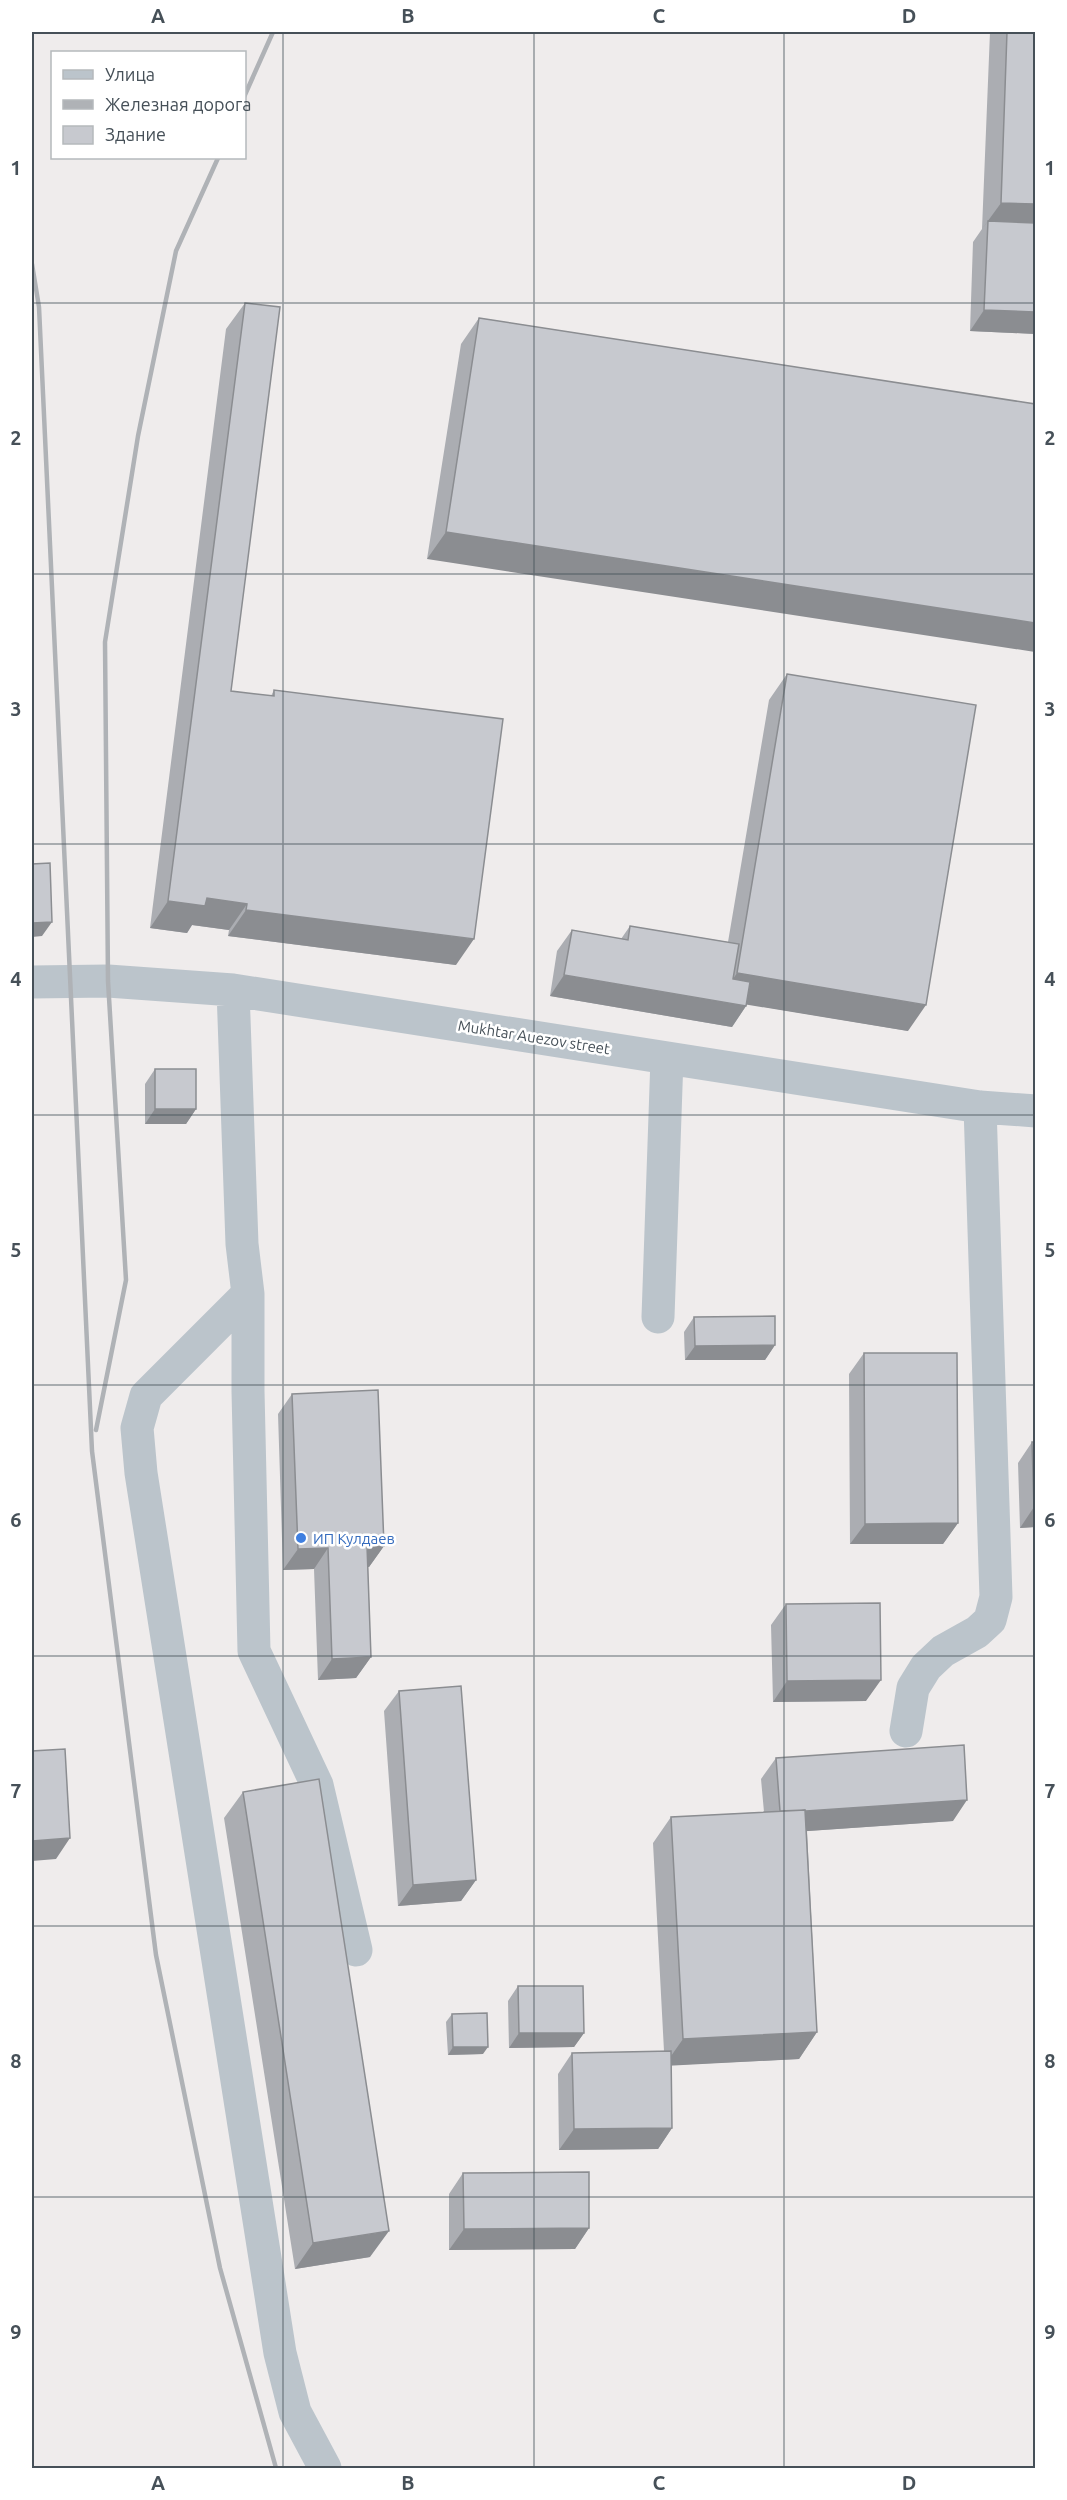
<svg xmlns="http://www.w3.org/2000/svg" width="1067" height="2500" viewBox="0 0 1067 2500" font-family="Ubuntu,sans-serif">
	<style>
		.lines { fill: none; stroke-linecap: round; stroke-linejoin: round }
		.minor { stroke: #bbc4cb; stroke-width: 33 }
		.rail { stroke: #afb2b6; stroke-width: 4.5 }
		.wall { fill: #abadb2 }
		.shaded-wall { fill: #8b8d91 }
		.building { fill: #c7c9cf; stroke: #8b8d91; stroke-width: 1.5 }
		.grid { fill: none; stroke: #465058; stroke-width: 1.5; stroke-opacity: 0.55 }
		.shop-dot { fill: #3f7fe0; stroke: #fff; stroke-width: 2 }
		.labels { text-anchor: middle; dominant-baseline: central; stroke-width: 5; stroke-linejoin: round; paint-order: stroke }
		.street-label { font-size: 15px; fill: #465058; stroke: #fff }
		.shop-label { font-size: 15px; fill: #366cbe; stroke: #fff; text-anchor: start }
		.neatline { fill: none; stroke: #465058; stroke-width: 2 }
		.grid-label { font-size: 20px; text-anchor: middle; font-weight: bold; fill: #465058 }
	</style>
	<rect width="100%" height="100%" fill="#efecec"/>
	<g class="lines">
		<path class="minor" d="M 32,982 L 108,981 L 233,990 L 980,1107 L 1036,1111
			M 233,990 L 242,1244 L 248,1294 L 146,1396 L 137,1428 L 141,1473 L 280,2353 L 295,2412 L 325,2468
			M 248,1294 L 248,1391 L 254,1651 L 317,1785 L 356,1950
			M 658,1317 L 667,1058
			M 906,1731 L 913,1688 L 926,1667 L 943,1651 L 977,1632 L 990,1620 L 996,1597 L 980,1107"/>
		<path class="rail" d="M 244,97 L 273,32
			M 32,264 L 39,307 L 92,1451 L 156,1955 L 220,2268 L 276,2468
			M 96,1430 L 126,1280 L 108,981 L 105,642 L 138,436 L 176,251 L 218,158"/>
	</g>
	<path class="wall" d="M 990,32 L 1035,32 L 1035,334 L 970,331 L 973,242 L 982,229 Z
		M 245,303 L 231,691 L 271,696 L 274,690 L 456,965 L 228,936 L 229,930 L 192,925 L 187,933 L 150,928 L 226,329 Z
		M 479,318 L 1035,404 L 427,559 L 461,344 Z
		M 787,674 L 908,1031 L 747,1004 L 746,1006 L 732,1027 L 550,996 L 557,951 L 572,930 L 621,939 L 630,926 L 728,942 L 769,700 Z
		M 155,1069 L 196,1109 L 186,1124 L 145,1124 L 145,1084 Z
		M 694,1317 L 775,1345 L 765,1360 L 685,1360 L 684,1332 Z
		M 864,1353 L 958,1523 L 943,1544 L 850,1544 L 849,1374 Z
		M 292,1394 L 384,1546 L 369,1567 L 368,1567 L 371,1657 L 356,1678 L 318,1680 L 314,1569 L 283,1570 L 278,1414 Z
		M 1032,1442 L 1035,1527 L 1020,1528 L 1018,1463 Z
		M 786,1604 L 866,1701 L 773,1702 L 771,1625 Z
		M 399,1691 L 476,1880 L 461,1901 L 398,1906 L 384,1711 Z
		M 776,1758 L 953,1821 L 807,1831 L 817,2032 L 799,2059 L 671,2065 L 672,2128 L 658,2149 L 559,2150 L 558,2074 L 572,2053 L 664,2051 L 653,1843 L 671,1817 L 764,1812 L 761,1779 Z
		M 243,1792 L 370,2257 L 295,2269 L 224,1818 Z
		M 518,1986 L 584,2033 L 574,2047 L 509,2048 L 508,2001 Z
		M 452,2014 L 483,2054 L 448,2055 L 446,2022 Z
		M 463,2173 L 589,2228 L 575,2249 L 449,2250 L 449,2194 Z"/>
	<path class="shaded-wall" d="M 1001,203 L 1035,204 L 1035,231 L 988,221 L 982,229 Z
		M 984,310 L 1035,312 L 1035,334 L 970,331 Z
		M 446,532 L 1035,623 L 1035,652 L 427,559 Z
		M 207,898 L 247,904 L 229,930 L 192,925 L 187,933 L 150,928 L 168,901 Z
		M 246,910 L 474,939 L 456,965 L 228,936 Z
		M 52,922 L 42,936 L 32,937 L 32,923 Z
		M 737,973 L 926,1005 L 908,1031 L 719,1000 Z
		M 564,975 L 746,1006 L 732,1027 L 550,996 Z
		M 155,1109 L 196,1109 L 186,1124 L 145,1124 Z
		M 775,1345 L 765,1360 L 685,1360 L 695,1346 Z
		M 1034,1507 L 1035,1507 L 1035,1527 L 1020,1528 Z
		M 958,1523 L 943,1544 L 850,1544 L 865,1524 Z
		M 367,1546 L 384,1546 L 369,1567 L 352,1567 Z
		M 328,1548 L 314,1569 L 283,1570 L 298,1549 Z
		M 371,1657 L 356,1678 L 318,1680 L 332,1659 Z
		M 881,1680 L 866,1701 L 773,1702 L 787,1681 Z
		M 967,1800 L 953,1821 L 765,1834 L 780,1813 Z
		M 70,1838 L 56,1859 L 32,1861 L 32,1841 Z
		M 476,1880 L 461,1901 L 398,1906 L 413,1885 Z
		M 817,2032 L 799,2059 L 664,2066 L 683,2039 Z
		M 519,2033 L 584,2033 L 574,2047 L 509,2048 Z
		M 453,2047 L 488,2047 L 483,2054 L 448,2055 Z
		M 672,2128 L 658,2149 L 559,2150 L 574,2129 Z
		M 589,2228 L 575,2249 L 449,2250 L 464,2229 Z
		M 389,2231 L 370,2257 L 295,2269 L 313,2243 Z"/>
	<path class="building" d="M 1007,32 L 1035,32 L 1035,204 L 1001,203 Z
		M 988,221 L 1035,223 L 1035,312 L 984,310 Z
		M 245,303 L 280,307 L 231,691 L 274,696 L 274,690 L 503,719 L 474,939 L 246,910 L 247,904 L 207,898 L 205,906 L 168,901 Z
		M 479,318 L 1035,404 L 1035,623 L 446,532 Z
		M 787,674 L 976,705 L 926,1005 L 737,973 Z
		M 50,863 L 52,922 L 32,923 L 32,864 Z
		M 630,926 L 739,944 L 733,979 L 750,982 L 746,1006 L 564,975 L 572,930 L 628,940 Z
		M 155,1069 L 196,1069 L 196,1109 L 155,1109 Z
		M 775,1316 L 775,1345 L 695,1346 L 694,1317 Z
		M 864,1353 L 957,1353 L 958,1523 L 865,1524 Z
		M 378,1390 L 384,1546 L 367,1546 L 371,1657 L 332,1659 L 328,1548 L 298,1549 L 292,1394 Z
		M 1032,1442 L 1035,1442 L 1035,1507 L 1034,1507 Z
		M 880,1603 L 881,1680 L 787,1681 L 786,1604 Z
		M 461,1686 L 476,1880 L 413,1885 L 399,1691 Z
		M 964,1745 L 967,1800 L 806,1811 L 805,1810 L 780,1811 L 776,1758 Z
		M 65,1749 L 70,1838 L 32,1841 L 32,1751 Z
		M 319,1779 L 389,2231 L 313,2243 L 243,1792 Z
		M 805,1810 L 817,2032 L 683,2039 L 671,1817 Z
		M 518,1986 L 583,1986 L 584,2033 L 519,2033 Z
		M 487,2013 L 488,2047 L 453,2047 L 452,2014 Z
		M 671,2051 L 672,2128 L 574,2129 L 572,2053 Z
		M 589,2172 L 589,2228 L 464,2229 L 463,2173 Z"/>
	<path class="grid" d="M 283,32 L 283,2468M 534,32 L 534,2468M 784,32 L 784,2468M 32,303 L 1036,303M 32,574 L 1036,574M 32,844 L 1036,844M 32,1115 L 1036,1115M 32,1385 L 1036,1385M 32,1656 L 1036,1656M 32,1926 L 1036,1926M 32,2197 L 1036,2197"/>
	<circle class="shop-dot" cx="301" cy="1538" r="6"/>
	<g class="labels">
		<g class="street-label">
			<text transform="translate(534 1037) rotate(9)">Mukhtar Auezov street</text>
		</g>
		<g class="shop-label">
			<text x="313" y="1538">ИП Кулдаев</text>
		</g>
	</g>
	<rect width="1067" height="2500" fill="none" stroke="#ffffff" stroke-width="66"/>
	<rect x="51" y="51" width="195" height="108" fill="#ffffff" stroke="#b5b9bc" stroke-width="1.5"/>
	<rect x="63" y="70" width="30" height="9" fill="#bbc4cb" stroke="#b5b9bc" stroke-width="1.5"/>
	<text x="105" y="81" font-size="18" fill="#465058">Улица</text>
	<rect x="63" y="100" width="30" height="9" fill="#afb2b6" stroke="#b5b9bc" stroke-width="1.5"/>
	<text x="105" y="111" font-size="18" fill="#465058">Железная дорога</text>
	<rect x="63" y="126" width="30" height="18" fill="#c7c9cf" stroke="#b5b9bc" stroke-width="1.5"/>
	<text x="105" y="141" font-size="18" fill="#465058">Здание</text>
	<rect x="33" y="33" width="1001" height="2434" class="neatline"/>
	<g class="grid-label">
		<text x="158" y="23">A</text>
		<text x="408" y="23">B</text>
		<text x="659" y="23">C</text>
		<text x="909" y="23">D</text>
		<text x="16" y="175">1</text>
		<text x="1050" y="175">1</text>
		<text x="16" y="445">2</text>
		<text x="1050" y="445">2</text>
		<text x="16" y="716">3</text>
		<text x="1050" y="716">3</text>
		<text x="16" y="986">4</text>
		<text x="1050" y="986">4</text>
		<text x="16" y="1257">5</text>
		<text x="1050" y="1257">5</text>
		<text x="16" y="1527">6</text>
		<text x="1050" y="1527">6</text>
		<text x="16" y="1798">7</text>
		<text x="1050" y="1798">7</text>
		<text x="16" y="2068">8</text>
		<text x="1050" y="2068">8</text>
		<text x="16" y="2339">9</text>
		<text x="1050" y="2339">9</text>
		<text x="158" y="2490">A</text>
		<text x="408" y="2490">B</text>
		<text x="659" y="2490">C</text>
		<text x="909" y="2490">D</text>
	</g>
</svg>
